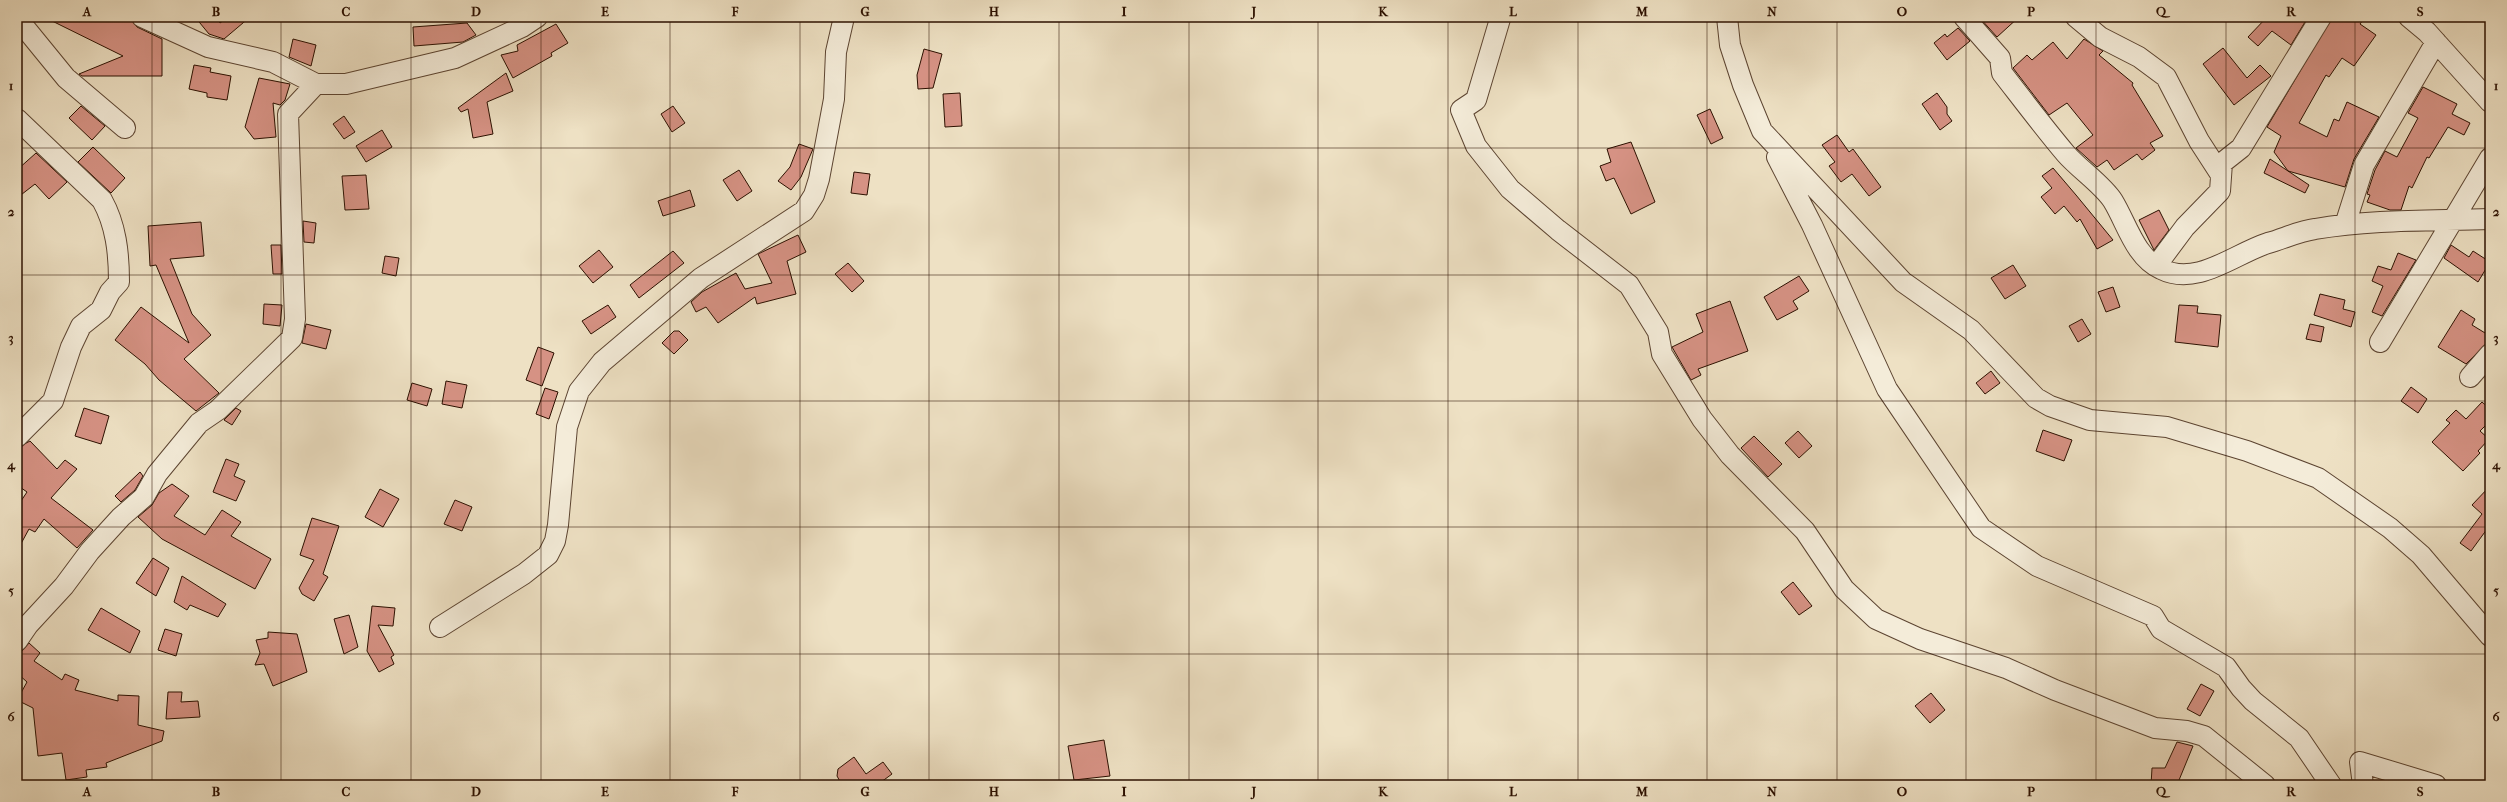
<svg xmlns="http://www.w3.org/2000/svg" width="2507" height="802" viewBox="0 0 2507 802" font-family="'IM FELL French Canon',serif">
	<style>
		.building { fill: #d69284; stroke: #2c1000 }
		.lines { fill: none; stroke-linecap: round; stroke-linejoin: round }
		.street-casing { stroke: #5c4431; stroke-width: 22 }
		.street { stroke: #f4ecd9; stroke-width: 20 }
		.grid { fill: none; stroke: #2c1000; stroke-width: 1; stroke-opacity: 0.55 }
		.neatline { fill: none; stroke: #2c1000; stroke-width: 1.5 }
		.grid-label { font-size: 13px; text-anchor: middle; font-weight: bold; fill: #2c1000 }
	</style>
	<rect width="100%" height="100%" fill="#eee1c4"/>
	<filter id="stains"><feTurbulence type="fractalNoise" baseFrequency=".005" numOctaves="4"/><feColorMatrix values="0 0 0 0 .2 0 0 0 0 .09 0 0 0 0 .02 0 0 0 .5 -.17"/></filter>
	<radialGradient id="worn" r=".72"><stop offset=".6" stop-color="#630" stop-opacity="0"/><stop offset="1" stop-color="#630" stop-opacity=".3"/></radialGradient>
	<path class="building" d="M 44,17 L 121,17 L 131,19 L 137,27 L 162,39 L 162,76 L 82,76 L 79,74 L 123,56 Z
		M 195,17 L 216,17 L 220,23 L 228,17 L 250,17 L 224,39 L 209,34 Z
		M 1979,17 L 2019,17 L 1997,37 Z
		M 2267,17 L 2308,17 L 2291,45 L 2272,31 L 2258,46 L 2248,37 Z
		M 2332,17 L 2365,17 L 2360,24 L 2376,35 L 2354,66 L 2342,58 L 2329,77 L 2326,75 L 2299,123 L 2327,137 L 2334,119 L 2339,121 L 2347,102 L 2379,117 L 2354,159 L 2345,187 L 2288,171 L 2274,152 L 2281,136 L 2267,127 Z
		M 467,23 L 476,35 L 463,42 L 414,46 L 413,27 Z
		M 556,24 L 568,43 L 551,53 L 552,56 L 513,78 L 501,55 L 518,51 L 517,45 Z
		M 1958,28 L 1970,41 L 1947,60 L 1934,43 L 1945,34 L 1947,37 Z
		M 293,39 L 316,45 L 311,66 L 289,57 Z
		M 2084,39 L 2103,51 L 2099,55 L 2133,83 L 2132,85 L 2163,136 L 2150,143 L 2155,150 L 2142,160 L 2137,154 L 2114,170 L 2107,160 L 2097,167 L 2076,148 L 2093,135 L 2067,103 L 2049,115 L 2013,68 L 2027,55 L 2032,60 L 2053,42 L 2067,59 Z
		M 2223,48 L 2247,78 L 2260,65 L 2271,76 L 2234,105 L 2203,64 Z
		M 924,49 L 942,54 L 933,88 L 918,89 L 917,75 Z
		M 194,65 L 211,68 L 210,72 L 231,76 L 227,100 L 207,97 L 207,93 L 189,89 Z
		M 506,73 L 513,91 L 487,102 L 493,134 L 473,138 L 468,109 L 461,112 L 458,108 Z
		M 259,78 L 290,84 L 285,100 L 280,105 L 273,103 L 276,137 L 254,139 L 245,127 Z
		M 2423,87 L 2457,104 L 2452,114 L 2470,123 L 2464,135 L 2448,127 L 2429,158 L 2427,157 L 2412,188 L 2409,186 L 2401,210 L 2390,210 L 2367,202 L 2370,195 L 2367,194 L 2375,170 L 2385,151 L 2397,157 L 2418,118 L 2408,113 Z
		M 960,93 L 962,126 L 945,127 L 943,94 Z
		M 1937,93 L 1947,107 L 1947,114 L 1952,121 L 1940,130 L 1922,104 Z
		M 81,106 L 105,126 L 92,140 L 69,118 Z
		M 673,106 L 685,123 L 672,132 L 661,114 Z
		M 1710,109 L 1723,138 L 1711,144 L 1697,115 Z
		M 344,116 L 355,132 L 344,139 L 333,124 Z
		M 382,130 L 392,147 L 366,162 L 356,146 Z
		M 1837,135 L 1849,152 L 1853,149 L 1881,187 L 1869,196 L 1852,174 L 1841,182 L 1829,166 L 1835,162 L 1822,145 Z
		M 1631,142 L 1655,202 L 1631,214 L 1614,178 L 1606,181 L 1600,166 L 1611,162 L 1607,149 Z
		M 799,144 L 813,149 L 801,177 L 791,190 L 778,181 L 790,167 Z
		M 93,147 L 125,178 L 111,193 L 78,162 Z
		M 36,153 L 67,182 L 49,199 L 35,184 L 17,198 L 17,170 Z
		M 2270,159 L 2309,185 L 2305,193 L 2264,173 Z
		M 2053,168 L 2076,195 L 2113,240 L 2097,249 L 2080,219 L 2077,222 L 2064,206 L 2055,214 L 2041,197 L 2052,188 L 2042,176 Z
		M 739,170 L 752,191 L 737,201 L 723,180 Z
		M 854,172 L 870,174 L 867,195 L 851,193 Z
		M 366,175 L 369,209 L 345,210 L 342,176 Z
		M 690,190 L 695,206 L 663,216 L 658,201 Z
		M 2159,210 L 2169,230 L 2154,250 L 2139,220 Z
		M 303,221 L 316,223 L 314,243 L 304,242 Z
		M 201,222 L 204,256 L 170,259 L 192,314 L 211,335 L 184,359 L 219,393 L 196,411 L 159,380 L 145,364 L 115,340 L 141,307 L 189,343 L 156,265 L 150,266 L 148,226 Z
		M 798,235 L 806,252 L 787,261 L 796,294 L 757,304 L 755,297 L 718,323 L 706,307 L 696,312 L 691,302 L 702,292 L 736,273 L 745,289 L 772,283 L 758,254 Z
		M 271,245 L 281,245 L 282,274 L 273,274 Z
		M 2451,245 L 2469,257 L 2473,251 L 2490,262 L 2478,282 L 2444,258 Z
		M 599,250 L 613,267 L 593,283 L 579,266 Z
		M 673,251 L 684,263 L 639,298 L 630,285 Z
		M 2398,253 L 2416,260 L 2382,316 L 2372,312 L 2383,286 L 2372,281 L 2378,266 L 2391,270 Z
		M 385,256 L 399,258 L 396,276 L 382,273 Z
		M 848,263 L 864,281 L 852,292 L 835,274 Z
		M 2013,265 L 2026,286 L 2005,299 L 1991,278 Z
		M 1799,276 L 1809,291 L 1793,301 L 1798,309 L 1777,320 L 1764,297 Z
		M 2113,287 L 2120,307 L 2106,312 L 2098,292 Z
		M 2320,294 L 2345,300 L 2343,309 L 2355,312 L 2351,327 L 2314,315 Z
		M 1730,301 L 1748,351 L 1698,369 L 1701,375 L 1691,380 L 1672,347 L 1703,332 L 1696,314 Z
		M 264,304 L 282,305 L 280,326 L 263,324 Z
		M 608,305 L 616,317 L 591,334 L 582,321 Z
		M 2179,305 L 2198,306 L 2197,313 L 2221,315 L 2218,347 L 2175,342 Z
		M 2461,310 L 2475,319 L 2472,325 L 2490,336 L 2487,343 L 2466,364 L 2438,347 Z
		M 2082,319 L 2091,334 L 2078,342 L 2069,326 Z
		M 306,324 L 331,330 L 326,349 L 302,343 Z
		M 2310,324 L 2324,327 L 2321,342 L 2306,339 Z
		M 674,331 L 679,331 L 688,340 L 674,354 L 662,343 Z
		M 538,347 L 554,353 L 542,386 L 526,380 Z
		M 1991,371 L 2000,383 L 1985,394 L 1976,383 Z
		M 446,381 L 467,385 L 462,408 L 442,404 Z
		M 412,383 L 432,389 L 427,406 L 407,400 Z
		M 2411,387 L 2427,399 L 2418,413 L 2401,401 Z
		M 545,388 L 558,392 L 549,419 L 536,414 Z
		M 2482,402 L 2490,409 L 2490,421 L 2480,431 L 2489,439 L 2478,451 L 2480,453 L 2463,471 L 2432,442 L 2450,423 L 2446,420 L 2456,410 L 2466,419 Z
		M 84,408 L 109,416 L 101,444 L 75,436 Z
		M 236,408 L 241,411 L 232,425 L 224,420 Z
		M 2043,430 L 2072,440 L 2064,461 L 2036,451 Z
		M 1798,431 L 1812,446 L 1799,458 L 1785,443 Z
		M 1754,436 L 1782,464 L 1768,477 L 1741,448 Z
		M 30,441 L 57,469 L 65,460 L 77,469 L 51,498 L 93,530 L 77,548 L 44,519 L 35,532 L 29,529 L 17,551 L 17,507 L 27,492 L 17,485 L 17,448 Z
		M 226,459 L 239,464 L 234,476 L 245,481 L 236,501 L 213,492 Z
		M 140,472 L 143,476 L 135,490 L 121,502 L 115,496 Z
		M 172,484 L 189,496 L 174,516 L 205,535 L 222,510 L 241,522 L 231,536 L 271,559 L 255,589 L 162,539 L 138,517 L 152,505 L 159,493 Z
		M 2490,486 L 2490,525 L 2471,551 L 2460,543 L 2482,514 L 2472,505 Z
		M 380,489 L 399,499 L 383,527 L 365,517 Z
		M 455,500 L 472,507 L 462,531 L 444,524 Z
		M 312,518 L 339,526 L 323,574 L 328,577 L 314,601 L 302,594 L 299,588 L 314,560 L 300,555 Z
		M 153,558 L 169,568 L 156,596 L 136,583 Z
		M 182,576 L 226,604 L 218,617 L 190,605 L 187,610 L 174,602 Z
		M 1793,582 L 1812,606 L 1799,615 L 1781,592 Z
		M 372,606 L 395,608 L 393,626 L 378,625 L 394,655 L 391,657 L 394,664 L 379,672 L 367,651 Z
		M 101,608 L 140,631 L 130,653 L 88,630 Z
		M 349,615 L 358,647 L 344,654 L 334,619 Z
		M 165,629 L 182,634 L 176,656 L 158,650 Z
		M 268,632 L 297,634 L 307,672 L 273,686 L 264,664 L 255,665 L 260,653 L 256,640 L 268,638 Z
		M 29,643 L 40,653 L 34,661 L 62,680 L 65,674 L 79,680 L 75,690 L 118,701 L 118,695 L 139,696 L 138,725 L 164,731 L 162,741 L 106,763 L 107,767 L 86,770 L 87,777 L 66,780 L 62,753 L 38,756 L 33,708 L 17,700 L 27,682 L 17,673 L 17,652 L 22,651 Z
		M 2201,684 L 2214,691 L 2200,716 L 2187,709 Z
		M 168,692 L 182,692 L 181,702 L 198,701 L 200,717 L 166,719 Z
		M 1931,693 L 1945,710 L 1930,723 L 1915,706 Z
		M 1104,740 L 1110,776 L 1074,780 L 1068,746 Z
		M 2177,742 L 2193,746 L 2177,785 L 2151,785 L 2152,768 L 2165,768 Z
		M 854,757 L 866,774 L 883,762 L 892,774 L 877,785 L 842,785 L 837,776 L 838,769 Z"/>
	<g class="lines">
		<defs>
			<path id="street" d="M 142,17 L 208,47 L 273,62 L 316,84 L 346,84 L 455,58 L 522,27 L 537,17
				M 1727,17 L 1730,45 L 1743,85 L 1762,131 L 1903,282 L 1971,330 L 2036,398 L 2050,406 L 2090,420 L 2167,427 L 2247,451 L 2318,478 L 2390,528 L 2421,555 L 2490,636
				M 1964,17 L 2000,58 L 2002,73 C 2023,100 2044,128 2066,154 C 2079,169 2103,185 2113,201 C 2127,224 2135,257 2161,269 C 2197,287 2234,254 2268,243 C 2283,239 2299,231 2315,229 C 2373,219 2432,221 2490,219
				M 2076,17 L 2100,37 L 2139,57 L 2166,77 L 2199,141 L 2221,175
				M 2409,17 L 2427,32 L 2490,102
				M 1500,19 L 1476,100 L 1461,110 L 1476,146 L 1510,189 L 1558,230 L 1629,285 L 1658,332 L 1662,354 L 1702,419 L 1730,455 L 1805,531 L 1844,589 L 1876,619 L 1920,639 L 2006,668 L 2055,690 L 2155,728 L 2187,731 L 2204,736 L 2265,785
				M 17,24 L 26,29 L 66,78 L 125,128
				M 17,119 L 102,200 C 116,225 119,253 119,282 L 110,292 L 101,310 L 81,326 L 71,347 L 53,401 L 17,437
				M 1777,157 L 1812,225 L 1887,389 L 1981,528 L 2037,566 L 2153,616 L 2161,629 L 2226,667 L 2241,688 L 2253,701 L 2299,738 L 2331,785
				M 2345,225 L 2364,165 L 2436,42
				M 2156,266 L 2185,227 L 2220,191 L 2222,163 L 2241,148 L 2321,17
				M 2380,342 L 2490,158
				M 2470,377 L 2490,354
				M 440,627 L 524,574 L 548,555 L 555,541 L 558,525 L 567,427 L 579,391 L 602,362 L 701,278 L 804,211 L 814,195 L 819,179 L 834,99 L 836,52 L 844,17
				M 17,641 L 28,625 L 64,586 L 90,551 L 121,517 L 144,497 L 157,474 L 199,423 L 218,410 L 292,338 L 295,319 L 288,114 L 316,84
				M 2363,785 L 2360,762 L 2436,785"/>
		</defs>
		<use href="#street" class="street-casing"/>
		<use href="#street" class="street"/>
	</g>
	<path class="grid" d="M 152,17 L 152,785M 281,17 L 281,785M 411,17 L 411,785M 541,17 L 541,785M 670,17 L 670,785M 800,17 L 800,785M 929,17 L 929,785M 1059,17 L 1059,785M 1189,17 L 1189,785M 1318,17 L 1318,785M 1448,17 L 1448,785M 1578,17 L 1578,785M 1707,17 L 1707,785M 1837,17 L 1837,785M 1966,17 L 1966,785M 2096,17 L 2096,785M 2226,17 L 2226,785M 2355,17 L 2355,785M 17,148 L 2490,148M 17,275 L 2490,275M 17,401 L 2490,401M 17,527 L 2490,527M 17,654 L 2490,654"/>
	<rect width="2507" height="802" fill="none" stroke="#eee1c4" stroke-width="44"/>
	<rect x="22" y="22" width="2463" height="758" class="neatline"/>
	<g class="grid-label">
		<text x="87" y="16">A</text>
		<text x="216" y="16">B</text>
		<text x="346" y="16">C</text>
		<text x="476" y="16">D</text>
		<text x="605" y="16">E</text>
		<text x="735" y="16">F</text>
		<text x="865" y="16">G</text>
		<text x="994" y="16">H</text>
		<text x="1124" y="16">I</text>
		<text x="1254" y="16">J</text>
		<text x="1383" y="16">K</text>
		<text x="1513" y="16">L</text>
		<text x="1642" y="16">M</text>
		<text x="1772" y="16">N</text>
		<text x="1902" y="16">O</text>
		<text x="2031" y="16">P</text>
		<text x="2161" y="16">Q</text>
		<text x="2291" y="16">R</text>
		<text x="2420" y="16">S</text>
		<text x="11" y="90">1</text>
		<text x="2496" y="90">1</text>
		<text x="11" y="216">2</text>
		<text x="2496" y="216">2</text>
		<text x="11" y="342">3</text>
		<text x="2496" y="342">3</text>
		<text x="11" y="469">4</text>
		<text x="2496" y="469">4</text>
		<text x="11" y="595">5</text>
		<text x="2496" y="595">5</text>
		<text x="11" y="721">6</text>
		<text x="2496" y="721">6</text>
		<text x="87" y="796">A</text>
		<text x="216" y="796">B</text>
		<text x="346" y="796">C</text>
		<text x="476" y="796">D</text>
		<text x="605" y="796">E</text>
		<text x="735" y="796">F</text>
		<text x="865" y="796">G</text>
		<text x="994" y="796">H</text>
		<text x="1124" y="796">I</text>
		<text x="1254" y="796">J</text>
		<text x="1383" y="796">K</text>
		<text x="1513" y="796">L</text>
		<text x="1642" y="796">M</text>
		<text x="1772" y="796">N</text>
		<text x="1902" y="796">O</text>
		<text x="2031" y="796">P</text>
		<text x="2161" y="796">Q</text>
		<text x="2291" y="796">R</text>
		<text x="2420" y="796">S</text>
	</g>
	<rect width="100%" height="100%" filter="url(#stains)"/>
	<rect width="100%" height="100%" fill="url(#worn)"/>
</svg>
